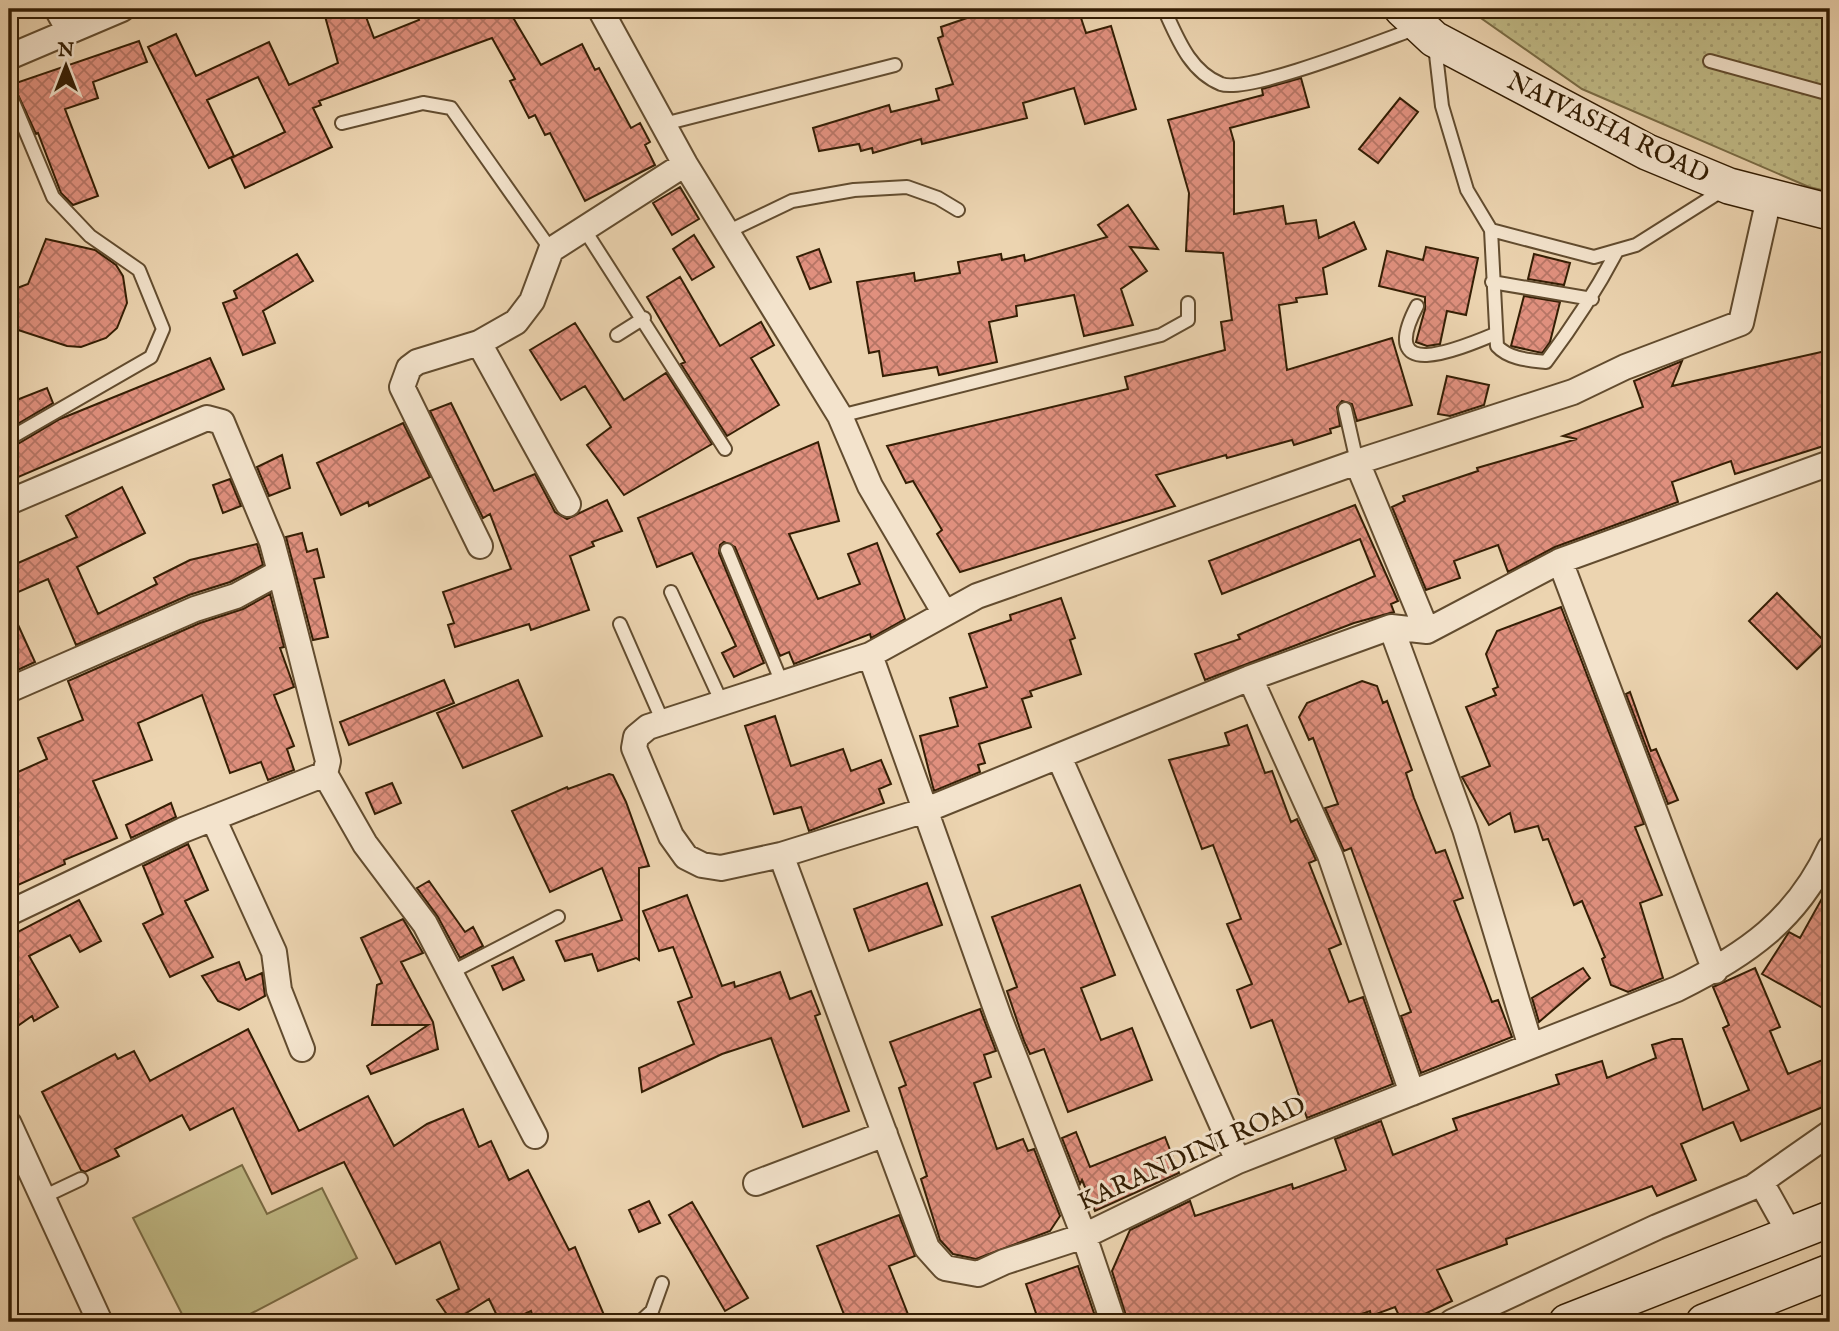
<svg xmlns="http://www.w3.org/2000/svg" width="1839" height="1331" viewBox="0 0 1839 1331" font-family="'IM FELL English',serif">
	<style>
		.grass { fill: #c0ba86; stroke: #7a6c45; stroke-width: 2 }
		.park { fill: url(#park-dots); stroke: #7a6c45; stroke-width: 2 }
		.building { fill: url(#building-cross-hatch); stroke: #341e04; stroke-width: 2 }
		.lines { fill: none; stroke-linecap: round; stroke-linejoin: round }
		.service-casing { stroke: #624c2f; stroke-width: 16 }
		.minor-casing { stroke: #624c2f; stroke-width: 28 }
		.secondary-casing { stroke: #341e04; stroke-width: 38 }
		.service { stroke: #f3e3cc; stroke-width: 12 }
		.minor { stroke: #f3e3cc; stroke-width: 24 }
		.secondary { stroke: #f3e3cc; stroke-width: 35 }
		.labels { text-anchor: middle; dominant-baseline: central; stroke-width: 6; stroke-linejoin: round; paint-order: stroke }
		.street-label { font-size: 26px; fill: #341e04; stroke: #f3e3cc }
	</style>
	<defs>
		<pattern id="park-dots" width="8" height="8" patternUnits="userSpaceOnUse" patternTransform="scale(1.75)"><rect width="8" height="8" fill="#c0ba86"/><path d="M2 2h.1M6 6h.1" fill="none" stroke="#a69f72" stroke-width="1.8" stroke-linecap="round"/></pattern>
		<pattern id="building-cross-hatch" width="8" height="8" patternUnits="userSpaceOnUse" patternTransform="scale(1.75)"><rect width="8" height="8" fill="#e0907e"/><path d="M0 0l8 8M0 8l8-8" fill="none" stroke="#b67565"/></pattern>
	</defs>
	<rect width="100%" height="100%" fill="#ecd4b0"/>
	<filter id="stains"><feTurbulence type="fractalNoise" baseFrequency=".00286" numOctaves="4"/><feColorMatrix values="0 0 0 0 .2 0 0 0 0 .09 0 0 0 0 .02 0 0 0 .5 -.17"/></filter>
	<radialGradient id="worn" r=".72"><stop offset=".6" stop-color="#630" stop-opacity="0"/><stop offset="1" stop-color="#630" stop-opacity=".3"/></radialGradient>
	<path class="grass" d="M 242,1165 L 267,1214 L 322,1188 L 357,1258 L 235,1322 L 186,1322 L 133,1218 Z"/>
	<path class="park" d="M 1468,9 L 1830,9 L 1830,192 L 1809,187 L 1582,89 Z"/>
	<path class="building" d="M 323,9 L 363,9 L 374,38 L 419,20 L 415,9 L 508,9 L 541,65 L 582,44 L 595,70 L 599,68 L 631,128 L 640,123 L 650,142 L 645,145 L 655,165 L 585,201 L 550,133 L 545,135 L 535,115 L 529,118 L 510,81 L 515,79 L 492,38 L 319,101 L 321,105 L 313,108 L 332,147 L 245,188 L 231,158 L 285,132 L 258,77 L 207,100 L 234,156 L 209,168 L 148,47 L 176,34 L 196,76 L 269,42 L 289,85 L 338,63 Z
		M 993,9 L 1078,9 L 1086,33 L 1111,26 L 1136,109 L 1085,124 L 1074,88 L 1023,103 L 1027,118 L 922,144 L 921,139 L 873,153 L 872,148 L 861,151 L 859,144 L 819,151 L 813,128 L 889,105 L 891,112 L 939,100 L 936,89 L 953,84 L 938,38 L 943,36 L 941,27 Z
		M 139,41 L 147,62 L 93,82 L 98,98 L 65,109 L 98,196 L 73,205 L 61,193 L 38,133 L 36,134 L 13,84 Z
		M 1301,78 L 1309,107 L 1230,128 L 1234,142 L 1234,214 L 1283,206 L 1286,224 L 1316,220 L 1319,238 L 1354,222 L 1366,249 L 1323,268 L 1327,294 L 1296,298 L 1297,302 L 1279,305 L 1287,370 L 1392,338 L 1412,405 L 1357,421 L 1352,404 L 1342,401 L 1337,407 L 1340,426 L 1330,429 L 1331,433 L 1294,445 L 1292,440 L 1227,458 L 1226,455 L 1156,475 L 1175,506 L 960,572 L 937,534 L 942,530 L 913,481 L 906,483 L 887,446 L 1128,389 L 1125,377 L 1225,350 L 1221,322 L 1232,320 L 1223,253 L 1186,251 L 1189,193 L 1168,120 L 1263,95 L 1262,89 Z
		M 1400,98 L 1418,112 L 1378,163 L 1359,149 Z
		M 680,187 L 699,219 L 672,235 L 653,203 Z
		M 1128,205 L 1158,249 L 1130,247 L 1147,271 L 1121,289 L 1133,325 L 1084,336 L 1074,295 L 1016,306 L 1017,316 L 989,322 L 997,362 L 939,375 L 937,367 L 883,376 L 879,351 L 869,353 L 857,282 L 914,273 L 915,281 L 960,273 L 958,262 L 1001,254 L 1002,260 L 1024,255 L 1025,261 L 1107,237 L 1098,225 Z
		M 694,235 L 714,267 L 692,280 L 673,249 Z
		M 46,239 L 95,250 L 116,265 L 123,276 L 127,303 L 117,328 L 106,338 L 81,347 L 67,346 L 9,327 L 9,291 L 28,284 Z
		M 1426,247 L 1478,258 L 1466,315 L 1447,311 L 1440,344 L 1427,346 L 1416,342 L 1425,309 L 1425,297 L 1379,286 L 1387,251 L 1423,260 Z
		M 819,249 L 831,282 L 810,289 L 797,257 Z
		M 297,254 L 313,281 L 263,311 L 275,343 L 243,355 L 223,303 L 237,298 L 234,291 Z
		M 1534,254 L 1570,263 L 1564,285 L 1528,279 Z
		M 680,277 L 720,346 L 761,322 L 774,345 L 751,358 L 779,405 L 727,436 L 681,364 L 685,362 L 647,297 Z
		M 1524,296 L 1560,302 L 1550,342 L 1542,353 L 1511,346 Z
		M 575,323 L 624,400 L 666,373 L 712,444 L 624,495 L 587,445 L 611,427 L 585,386 L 561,400 L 530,350 Z
		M 1830,350 L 1830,444 L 1735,474 L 1731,461 L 1672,482 L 1678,502 L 1555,547 L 1508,572 L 1498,545 L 1454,561 L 1460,578 L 1426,590 L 1392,507 L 1405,501 L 1403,496 L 1478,471 L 1477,468 L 1577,439 L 1563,436 L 1643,407 L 1634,381 L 1682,361 L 1672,386 Z
		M 210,358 L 224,389 L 16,478 L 9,461 L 9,445 L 16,445 L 60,419 Z
		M 1447,376 L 1489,385 L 1484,405 L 1450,416 L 1438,414 Z
		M 47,388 L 53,403 L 9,429 L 9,403 Z
		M 451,403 L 494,491 L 535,474 L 555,512 L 567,519 L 607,500 L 622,531 L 592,542 L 594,546 L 570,556 L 589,610 L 531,630 L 529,624 L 455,647 L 448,625 L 454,623 L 443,592 L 511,569 L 490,514 L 483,518 L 430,411 Z
		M 403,423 L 430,477 L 369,506 L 368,502 L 341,515 L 317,463 Z
		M 818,442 L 839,521 L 789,534 L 818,599 L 860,584 L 848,554 L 877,543 L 905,619 L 871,638 L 870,634 L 794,664 L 789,652 L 780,656 L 735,547 L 724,542 L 720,545 L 719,553 L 764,663 L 734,677 L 722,653 L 736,646 L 692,553 L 657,567 L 638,518 Z
		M 282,455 L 290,488 L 269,496 L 257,467 Z
		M 230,479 L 241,506 L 223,513 L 213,485 Z
		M 122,487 L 145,533 L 77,567 L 98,614 L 157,584 L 154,578 L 190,560 L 257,544 L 263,565 L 230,582 L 189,595 L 76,645 L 48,579 L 9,596 L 9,567 L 77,537 L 66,516 Z
		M 1355,505 L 1398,601 L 1391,604 L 1394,612 L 1354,623 L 1205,680 L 1195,654 L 1240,639 L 1238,635 L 1375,576 L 1360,539 L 1222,594 L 1209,561 Z
		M 302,533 L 307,552 L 317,549 L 324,577 L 314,579 L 328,637 L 313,640 L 286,537 Z
		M 1777,593 L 1825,642 L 1797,669 L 1749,621 Z
		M 270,594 L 284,647 L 280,648 L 294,687 L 274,695 L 294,746 L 287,749 L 294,770 L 268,780 L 261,762 L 230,773 L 202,695 L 138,723 L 152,760 L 93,781 L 117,838 L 64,860 L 65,864 L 9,889 L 9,776 L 47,759 L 38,738 L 83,720 L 68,681 L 200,623 L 243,609 Z
		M 1061,598 L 1075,638 L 1070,640 L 1081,674 L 1030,691 L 1032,696 L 1022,699 L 1031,727 L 979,744 L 985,763 L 978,765 L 980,772 L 934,791 L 920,736 L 958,726 L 950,698 L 987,687 L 969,634 L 1011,620 L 1010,615 Z
		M 9,605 L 35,662 L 9,674 Z
		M 1561,607 L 1644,824 L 1635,827 L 1662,895 L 1640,903 L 1663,978 L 1628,992 L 1611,985 L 1602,959 L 1605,957 L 1582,901 L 1574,905 L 1548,839 L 1543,840 L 1538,826 L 1515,832 L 1510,813 L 1489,825 L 1462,777 L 1490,766 L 1466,707 L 1496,695 L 1493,689 L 1498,687 L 1486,654 L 1497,631 Z
		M 444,680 L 454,703 L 349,745 L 340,722 Z
		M 518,680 L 542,736 L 463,768 L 437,713 Z
		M 1362,681 L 1377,686 L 1383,703 L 1387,701 L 1412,770 L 1406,773 L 1414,798 L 1436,853 L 1445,850 L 1463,898 L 1454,901 L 1492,1002 L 1498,1000 L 1512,1037 L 1421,1073 L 1401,1016 L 1411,1012 L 1351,848 L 1344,851 L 1325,808 L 1338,804 L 1313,738 L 1309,740 L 1299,717 L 1307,703 Z
		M 1630,692 L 1651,751 L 1656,749 L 1678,800 L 1668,804 L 1626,694 Z
		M 775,716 L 791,766 L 843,749 L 851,771 L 881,760 L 891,784 L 879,789 L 884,803 L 809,831 L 801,807 L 774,814 L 745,726 Z
		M 1247,725 L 1265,773 L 1272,771 L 1291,822 L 1297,819 L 1316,860 L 1309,863 L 1341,944 L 1329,949 L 1349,1002 L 1363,997 L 1393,1084 L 1307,1118 L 1272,1020 L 1251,1028 L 1237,990 L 1252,984 L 1227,924 L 1241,919 L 1213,845 L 1202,849 L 1169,760 L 1229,745 L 1225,733 Z
		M 609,774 L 613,775 L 626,802 L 649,866 L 639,868 L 639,960 L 636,958 L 598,971 L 592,954 L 565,961 L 556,941 L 622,920 L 602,868 L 550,892 L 512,811 L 567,787 L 568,789 Z
		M 392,783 L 401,803 L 375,814 L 366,793 Z
		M 171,803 L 176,817 L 131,838 L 126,825 Z
		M 188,844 L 208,890 L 185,901 L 213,957 L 170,977 L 143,924 L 163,914 L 143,866 Z
		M 429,881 L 465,932 L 473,927 L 483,946 L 460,958 L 438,917 L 417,888 Z
		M 927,883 L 942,925 L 869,951 L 854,909 Z
		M 1830,884 L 1830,1012 L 1762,974 L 1789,932 L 1800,938 Z
		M 1080,885 L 1115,975 L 1081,988 L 1101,1040 L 1132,1028 L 1152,1080 L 1068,1112 L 1044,1049 L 1030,1054 L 1024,1041 L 1007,991 L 1017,987 L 992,917 Z
		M 687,895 L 722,986 L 734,982 L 735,987 L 780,972 L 790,999 L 811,991 L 820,1014 L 815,1016 L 849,1111 L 803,1127 L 771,1038 L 722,1054 L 642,1092 L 639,1068 L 694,1044 L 678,1002 L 692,997 L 673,947 L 659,951 L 643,911 Z
		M 79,900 L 101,941 L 80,952 L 70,935 L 29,956 L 58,1007 L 34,1021 L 32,1016 L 9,1032 L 9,928 L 13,927 L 16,933 Z
		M 403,919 L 423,953 L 401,962 L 433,1022 L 438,1049 L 371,1074 L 367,1066 L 428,1025 L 372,1025 L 377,985 L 382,983 L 361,938 Z
		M 513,957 L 524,980 L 503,990 L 492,966 Z
		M 239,962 L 246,980 L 262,973 L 265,996 L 239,1010 L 218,1001 L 202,976 Z
		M 1583,968 L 1590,978 L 1539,1022 L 1532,998 Z
		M 1755,968 L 1780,1027 L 1770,1031 L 1788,1074 L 1830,1057 L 1830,1104 L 1741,1141 L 1733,1122 L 1681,1144 L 1696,1180 L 1657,1196 L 1652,1186 L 1506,1239 L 1507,1244 L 1437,1270 L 1452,1301 L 1408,1322 L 1402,1322 L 1395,1307 L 1371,1316 L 1370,1311 L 1338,1322 L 1135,1322 L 1127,1319 L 1112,1271 L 1130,1230 L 1190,1201 L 1195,1216 L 1292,1184 L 1293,1189 L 1346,1170 L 1335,1139 L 1381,1121 L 1393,1155 L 1457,1130 L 1453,1119 L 1559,1084 L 1556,1075 L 1602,1061 L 1607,1078 L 1656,1058 L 1652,1045 L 1672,1039 L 1682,1039 L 1703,1110 L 1749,1090 L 1723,1028 L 1729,1025 L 1713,987 Z
		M 980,1009 L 996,1051 L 984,1055 L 991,1077 L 974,1083 L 997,1149 L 1023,1139 L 1028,1151 L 1034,1149 L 1060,1216 L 1050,1231 L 976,1259 L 953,1254 L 940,1240 L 921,1179 L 927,1176 L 899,1088 L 906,1085 L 890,1042 Z
		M 248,1029 L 299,1131 L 368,1096 L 394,1146 L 427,1124 L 463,1109 L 479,1147 L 491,1141 L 509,1180 L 528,1170 L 569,1250 L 575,1247 L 607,1322 L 534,1322 L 531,1311 L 507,1322 L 500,1322 L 489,1299 L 452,1322 L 437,1300 L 459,1289 L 440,1242 L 396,1264 L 344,1162 L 272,1194 L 233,1108 L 190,1130 L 182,1115 L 115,1149 L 119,1156 L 85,1172 L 81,1170 L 42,1092 L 115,1054 L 118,1059 L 134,1051 L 150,1081 Z
		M 1076,1132 L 1090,1167 L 1165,1137 L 1179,1173 L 1095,1211 L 1082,1180 L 1080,1184 L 1062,1138 Z
		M 649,1201 L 660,1223 L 639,1232 L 629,1210 Z
		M 692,1202 L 748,1298 L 725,1311 L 669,1215 Z
		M 899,1215 L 915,1256 L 889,1266 L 911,1322 L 847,1322 L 817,1246 Z
		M 1078,1266 L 1097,1322 L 1039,1322 L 1026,1284 Z"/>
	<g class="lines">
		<defs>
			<path id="service" d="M 1164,9 C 1177,37 1189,71 1221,84 C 1248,94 1383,40 1417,28
				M 1435,46 L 1442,106 L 1467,190 L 1491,230 L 1594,257 L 1636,245 L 1723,190
				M 1710,61 L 1830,94
				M 9,92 L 53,197 L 90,236 L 139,270 L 163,329 L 151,357 L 12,437
				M 342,123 L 423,103 L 451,108 L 551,250
				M 664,124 L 895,65
				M 584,229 L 725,449
				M 1491,230 L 1497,346 C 1509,359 1529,360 1546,362 C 1573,326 1596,291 1617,251
				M 727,232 L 792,201 L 854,190 L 907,187 L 938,198 L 958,210
				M 1492,282 L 1592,299
				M 1417,306 C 1376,384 1459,349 1495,334
				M 617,335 L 644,318
				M 1345,409 L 1357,462
				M 840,416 L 1161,335 L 1188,320 L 1188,303
				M 727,550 L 782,683
				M 671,592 L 722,703
				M 620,624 L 663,722
				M 450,973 L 558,917
				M 43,1197 L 81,1179
				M 640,1322 L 652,1311 L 662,1283"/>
			<path id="minor" d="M 57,9 L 68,29
				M 600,9 L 685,164 L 840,416 L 870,486 L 944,612
				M 9,57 L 122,9
				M 1769,198 L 1741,323 L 1625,367 L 1573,392 L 1357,462 L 977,596 L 870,655 L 648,727 L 636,737 L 634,748 L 671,836 L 686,857 L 702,865 L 721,868 L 781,855 L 926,810 L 1250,678 L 1391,627 L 1427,631 L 1560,561 L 1830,463
				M 479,343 L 568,504
				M 1357,462 L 1427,631
				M 9,502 L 207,418 L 222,422 L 272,542 L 280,572 L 236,596 L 195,609 L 9,690
				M 480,546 L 402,387 L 409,368 L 417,362 L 479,343 L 516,322 L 532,301 L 551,250 L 685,164
				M 1560,561 L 1715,971
				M 280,572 L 328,761 L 325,774
				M 1391,627 L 1465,829 L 1530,1044
				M 870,655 L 1000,1020 L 1084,1236 L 1113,1322
				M 1250,678 L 1330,855 L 1412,1093
				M 1059,757 L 1238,1161
				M 213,818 L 274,952 L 279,990 L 302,1049
				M 781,855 L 927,1248 L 945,1268 L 978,1274 L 1004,1262 L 1084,1236 L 1238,1161 L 1677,989 C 1746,955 1797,920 1830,848
				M 9,913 L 183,830 L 325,774 L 365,844 L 425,924 L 535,1136
				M 9,1124 L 100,1322
				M 1761,1182 L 1790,1234
				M 756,1183 L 885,1134
				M 1452,1322 L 1657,1227 L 1753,1187 L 1830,1133"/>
			<path id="secondary" d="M 1402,9 L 1434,39 L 1647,152 L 1729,186 L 1830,212
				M 1567,1322 L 1830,1219
				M 1704,1322 L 1830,1272"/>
		</defs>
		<use href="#service" class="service-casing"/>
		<use href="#minor" class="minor-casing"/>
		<use href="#secondary" class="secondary-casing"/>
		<use href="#service" class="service"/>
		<use href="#minor" class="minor"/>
		<use href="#secondary" class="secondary"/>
	</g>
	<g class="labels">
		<g class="street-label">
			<text transform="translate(1608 128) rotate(26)">NAIVASHA ROAD</text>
			<text transform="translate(1192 1154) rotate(-24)">KARANDINI ROAD</text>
		</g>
	</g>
	<rect width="1839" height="1331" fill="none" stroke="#ecd4b0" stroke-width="35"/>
	<rect x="10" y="10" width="1818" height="1310" fill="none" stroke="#341e04" stroke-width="3.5"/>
	<rect x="18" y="18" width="1804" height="1296" fill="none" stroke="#341e04" stroke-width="2"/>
	<g transform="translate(66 66)" stroke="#f3e3cc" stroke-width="5" paint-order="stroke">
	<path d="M0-5L12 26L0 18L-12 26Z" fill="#341e04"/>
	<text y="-10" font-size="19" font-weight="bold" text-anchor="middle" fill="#341e04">N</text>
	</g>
	<rect width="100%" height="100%" filter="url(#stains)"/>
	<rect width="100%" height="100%" fill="url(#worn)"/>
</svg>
